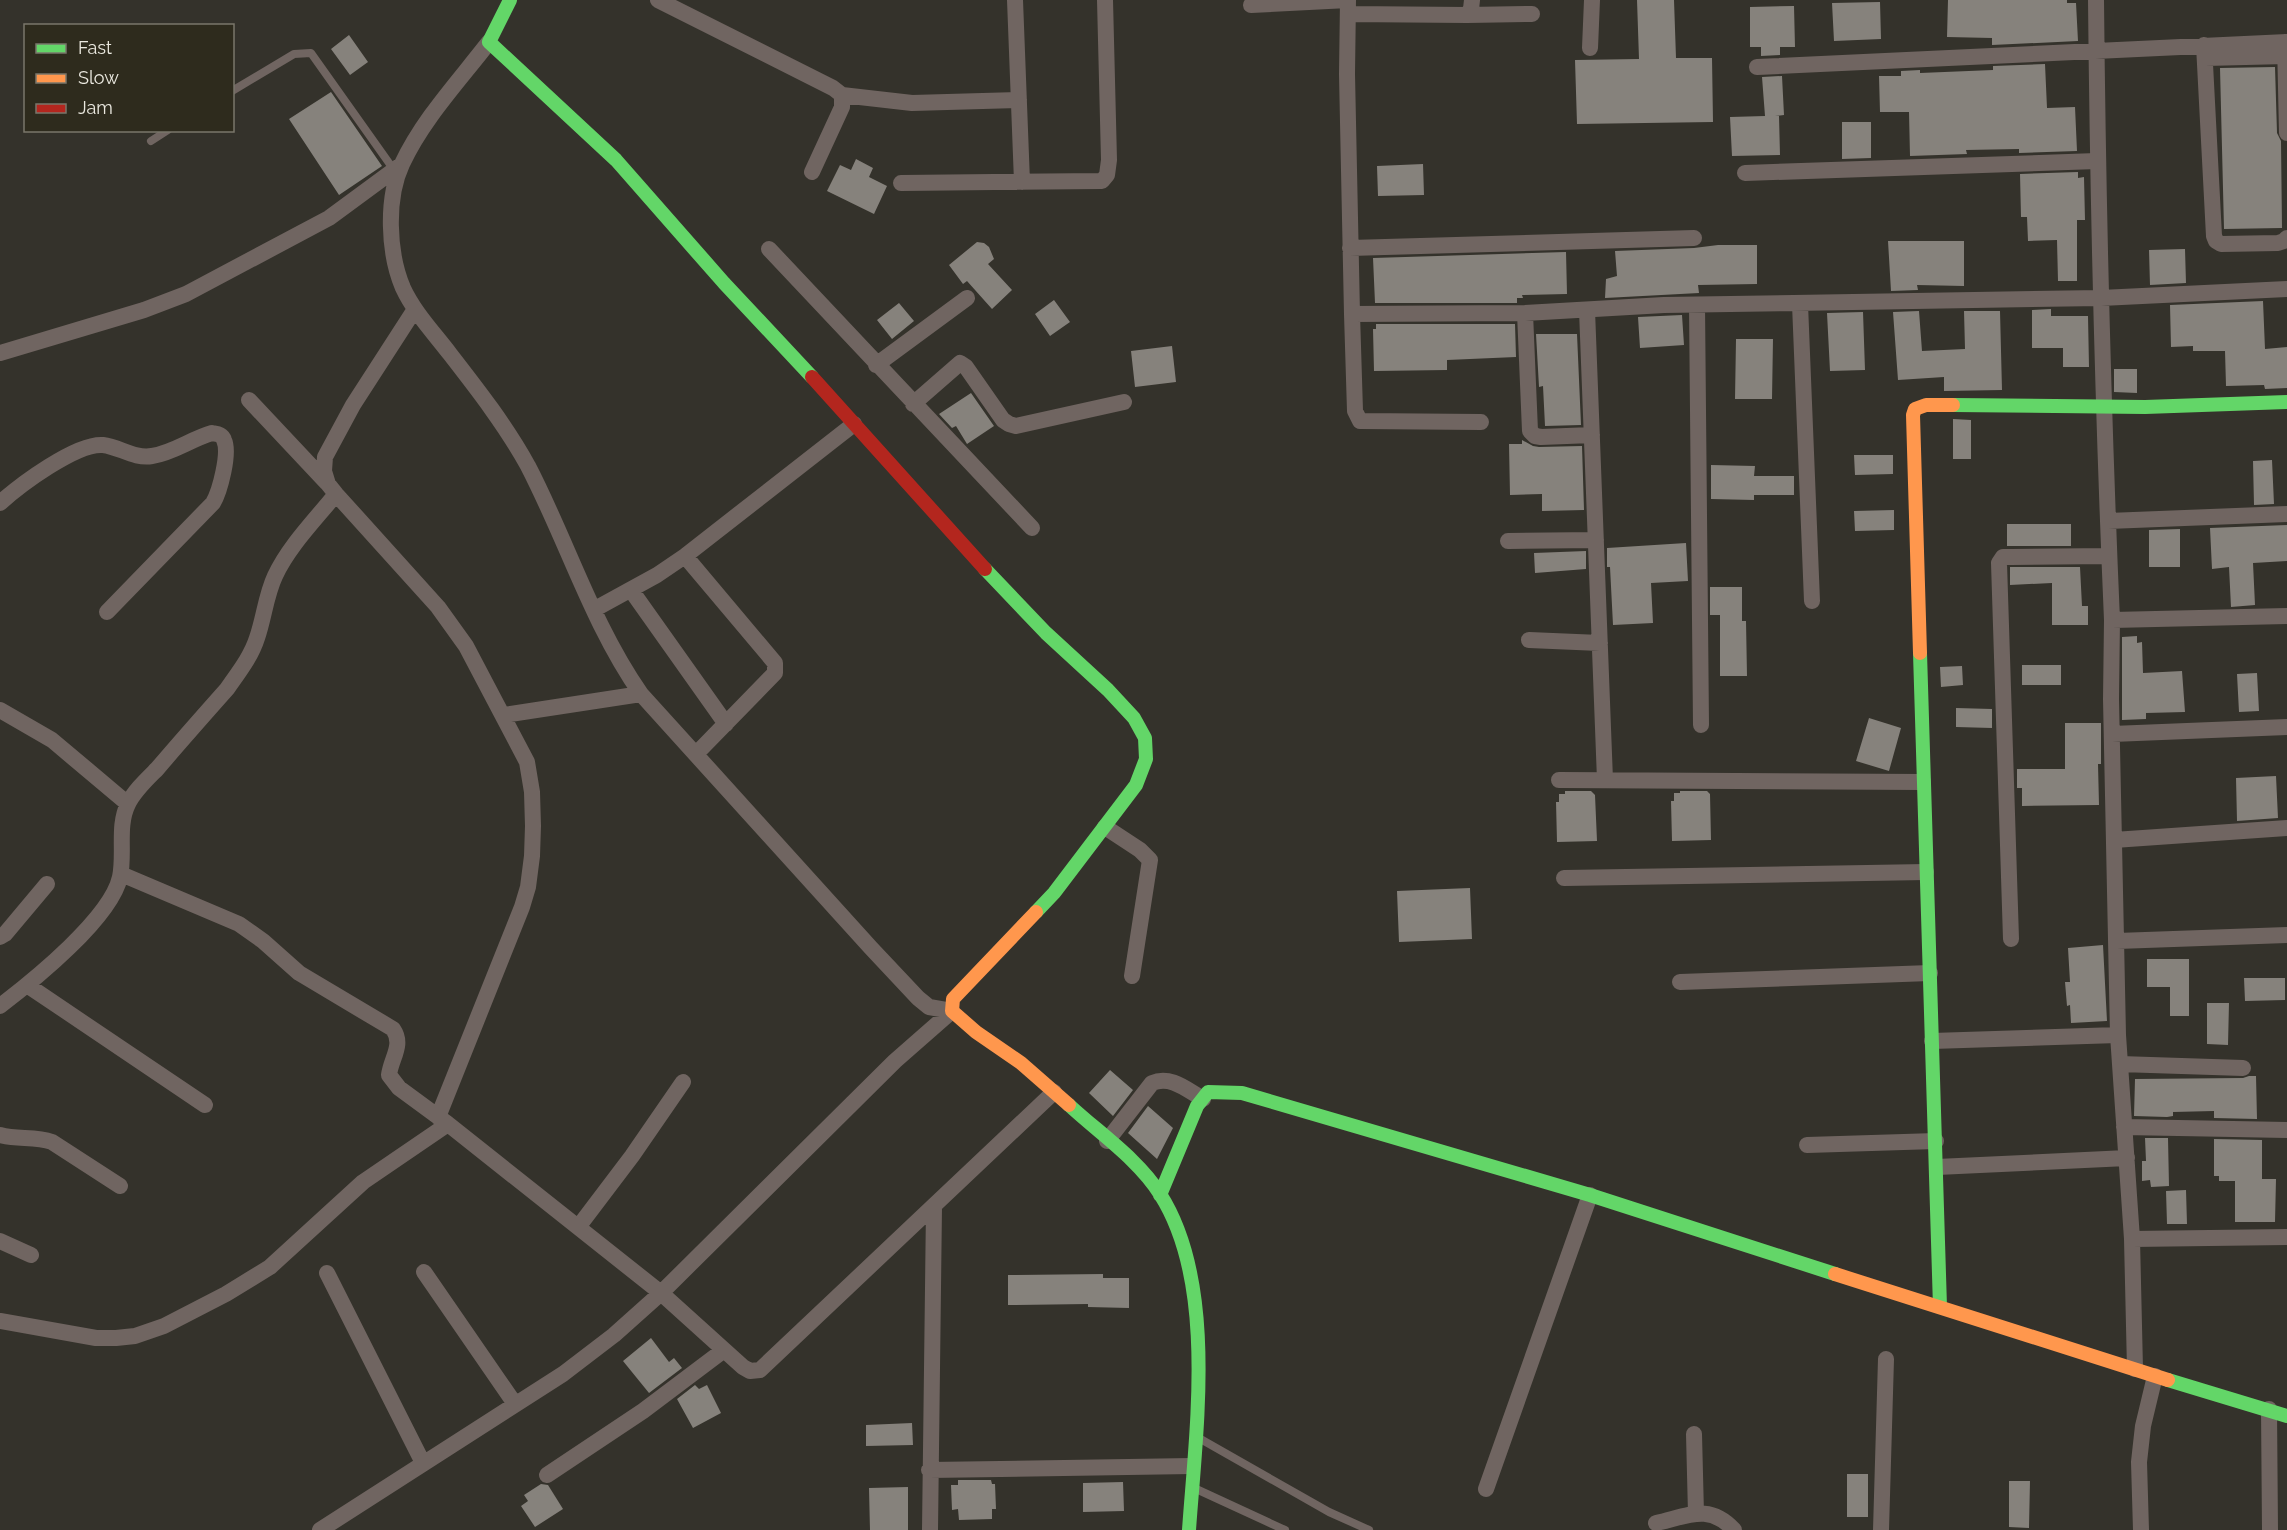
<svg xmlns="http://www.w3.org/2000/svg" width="2287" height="1530" viewBox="0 0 2287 1530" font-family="Raleway,sans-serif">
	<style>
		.building { fill: #86827c }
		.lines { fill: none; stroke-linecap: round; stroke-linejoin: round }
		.lane { stroke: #706561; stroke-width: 8 }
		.street { stroke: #706561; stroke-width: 16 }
		.fast { stroke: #63d668; stroke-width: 14 }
		.slow { stroke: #ff974d; stroke-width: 14 }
		.jam { stroke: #b3261e; stroke-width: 14 }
	</style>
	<rect width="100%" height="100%" fill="#34322b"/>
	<path class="building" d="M 1637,0 L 1674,0 L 1676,58 L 1712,58 L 1713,122 L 1577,124 L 1575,60 L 1639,59 Z
		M 1948,0 L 2067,0 L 2067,3 L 2076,3 L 2078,41 L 1992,45 L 1992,38 L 1947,37 Z
		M 1880,2 L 1881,39 L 1834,41 L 1832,3 Z
		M 1794,6 L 1795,47 L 1780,47 L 1780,55 L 1761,56 L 1761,47 L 1750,47 L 1750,7 Z
		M 349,35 L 368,62 L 350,75 L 331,49 Z
		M 2045,64 L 2047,108 L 2075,107 L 2077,151 L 2019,153 L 2019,149 L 1966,150 L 1967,154 L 1910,156 L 1909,112 L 1880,112 L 1879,76 L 1901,76 L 1901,71 L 1920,70 L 1920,73 L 1993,70 L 1993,66 Z
		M 2275,67 L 2277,133 L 2281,141 L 2282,228 L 2224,229 L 2220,68 Z
		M 1782,76 L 1784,115 L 1775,116 L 1779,116 L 1780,155 L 1732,156 L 1730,117 L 1765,116 L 1762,77 Z
		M 331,92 L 382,166 L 339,195 L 289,119 Z
		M 1842,122 L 1871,122 L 1871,158 L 1842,159 Z
		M 856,159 L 873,168 L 869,177 L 887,186 L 874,214 L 827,191 L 840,165 L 851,170 Z
		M 1423,164 L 1424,195 L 1378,196 L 1377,166 Z
		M 2078,172 L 2078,178 L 2084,177 L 2085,220 L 2077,220 L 2077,281 L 2058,281 L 2057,240 L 2028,241 L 2027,217 L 2021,217 L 2020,174 Z
		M 1888,241 L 1964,241 L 1964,286 L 1917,285 L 1918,290 L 1891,291 Z
		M 977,242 L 984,243 L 989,247 L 994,259 L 988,264 L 1012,290 L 992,309 L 967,281 L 963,284 L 949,265 Z
		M 1718,245 L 1757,245 L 1757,284 L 1698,285 L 1699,293 L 1605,298 L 1606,279 L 1617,276 L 1615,251 L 1694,248 Z
		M 2185,249 L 2186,283 L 2150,285 L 2149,250 Z
		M 1566,252 L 1567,294 L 1522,295 L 1523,298 L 1517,298 L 1517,303 L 1375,303 L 1373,258 Z
		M 1054,300 L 1070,322 L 1050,336 L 1035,314 Z
		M 2263,301 L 2265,349 L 2287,347 L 2287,388 L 2265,389 L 2264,385 L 2226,386 L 2225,351 L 2193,351 L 2193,346 L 2171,347 L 2170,305 Z
		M 899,303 L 914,321 L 892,339 L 877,320 Z
		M 2051,309 L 2051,316 L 2088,316 L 2089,367 L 2063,367 L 2063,348 L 2032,348 L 2032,310 Z
		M 1919,311 L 1922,351 L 1965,349 L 1964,311 L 2000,311 L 2002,390 L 1944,391 L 1944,377 L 1898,380 L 1893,312 Z
		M 1863,312 L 1865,370 L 1830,371 L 1827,313 Z
		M 1682,315 L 1684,345 L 1640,348 L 1638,317 Z
		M 1376,324 L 1515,324 L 1516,357 L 1447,360 L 1447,370 L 1374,371 L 1373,329 L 1376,329 Z
		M 1536,334 L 1577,334 L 1581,425 L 1545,426 L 1543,386 L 1539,387 Z
		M 1736,339 L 1773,339 L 1772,399 L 1735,399 Z
		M 1172,346 L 1176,382 L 1135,387 L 1131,351 Z
		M 2114,369 L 2137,369 L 2137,393 L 2114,392 Z
		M 971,393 L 994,426 L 967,444 L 956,426 L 952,428 L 939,414 Z
		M 1953,419 L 1971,420 L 1971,459 L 1953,459 Z
		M 1522,440 L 1533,446 L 1539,447 L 1582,446 L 1584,510 L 1542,511 L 1542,494 L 1510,495 L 1509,444 L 1522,444 Z
		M 1854,455 L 1893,455 L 1893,474 L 1855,475 Z
		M 2272,460 L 2274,504 L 2254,505 L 2253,461 Z
		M 1711,465 L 1755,466 L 1754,476 L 1794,476 L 1794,495 L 1754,495 L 1754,500 L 1711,499 Z
		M 1894,510 L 1894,530 L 1855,531 L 1854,511 Z
		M 2007,524 L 2071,524 L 2071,546 L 2007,546 Z
		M 2287,525 L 2287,561 L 2253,563 L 2255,605 L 2231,607 L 2229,567 L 2212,569 L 2210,528 Z
		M 2180,529 L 2180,567 L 2149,567 L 2149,530 Z
		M 1686,543 L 1688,581 L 1651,583 L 1653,623 L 1613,625 L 1610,567 L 1607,567 L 1607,548 Z
		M 1586,551 L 1586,569 L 1535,573 L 1534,553 Z
		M 2010,567 L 2080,567 L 2082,606 L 2088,606 L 2088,625 L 2052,625 L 2052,583 L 2010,585 Z
		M 1710,587 L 1742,587 L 1742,621 L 1746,621 L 1747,676 L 1720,676 L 1720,615 L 1710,615 Z
		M 2137,636 L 2137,643 L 2142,642 L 2143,673 L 2182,671 L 2185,712 L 2146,713 L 2146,719 L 2122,720 L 2122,637 Z
		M 2022,665 L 2061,665 L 2061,685 L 2022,685 Z
		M 1962,666 L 1963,685 L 1941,687 L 1940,667 Z
		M 2257,673 L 2259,711 L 2239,712 L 2237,674 Z
		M 1956,708 L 1992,709 L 1992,728 L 1956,727 Z
		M 1869,718 L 1901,728 L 1889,771 L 1856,761 Z
		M 2065,723 L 2101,723 L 2101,764 L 2098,764 L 2099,805 L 2022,806 L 2022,788 L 2017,788 L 2017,769 L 2065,769 Z
		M 2276,776 L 2278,818 L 2237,821 L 2236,778 Z
		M 1565,791 L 1591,791 L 1595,795 L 1597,841 L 1557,842 L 1556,802 L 1559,802 L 1559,794 L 1565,794 Z
		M 1680,791 L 1707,791 L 1710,794 L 1711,840 L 1672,841 L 1671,801 L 1674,801 L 1674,793 L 1680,793 Z
		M 1470,888 L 1472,939 L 1399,942 L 1397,891 Z
		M 2103,945 L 2107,1021 L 2071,1023 L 2070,1005 L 2067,1006 L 2065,982 L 2070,982 L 2068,948 Z
		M 2147,959 L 2189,959 L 2189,1016 L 2170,1016 L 2170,987 L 2147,987 Z
		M 2244,978 L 2285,978 L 2285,1000 L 2245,1001 Z
		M 2207,1003 L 2229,1003 L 2228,1045 L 2207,1044 Z
		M 1110,1070 L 1133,1090 L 1113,1116 L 1089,1093 Z
		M 2249,1076 L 2256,1076 L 2257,1119 L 2214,1118 L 2214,1111 L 2173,1112 L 2173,1116 L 2167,1117 L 2134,1116 L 2135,1079 L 2243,1078 Z
		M 1148,1106 L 1173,1128 L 1157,1159 L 1128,1133 Z
		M 2145,1138 L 2168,1138 L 2169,1186 L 2151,1187 L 2150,1180 L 2142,1181 L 2142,1161 L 2146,1161 Z
		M 2214,1139 L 2262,1140 L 2262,1179 L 2276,1179 L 2275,1222 L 2235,1222 L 2235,1181 L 2219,1181 L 2219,1176 L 2214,1176 Z
		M 2186,1190 L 2187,1224 L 2167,1224 L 2166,1191 Z
		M 1103,1274 L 1103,1278 L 1129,1278 L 1129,1308 L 1088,1307 L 1088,1304 L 1008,1305 L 1008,1275 Z
		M 651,1338 L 669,1362 L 674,1358 L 682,1368 L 649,1393 L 623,1361 Z
		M 695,1385 L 699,1389 L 707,1385 L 721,1413 L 693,1428 L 677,1399 Z
		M 912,1423 L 913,1445 L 866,1446 L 866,1425 Z
		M 1847,1474 L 1868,1474 L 1868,1517 L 1847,1517 Z
		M 958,1480 L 991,1480 L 992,1484 L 995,1484 L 996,1509 L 992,1509 L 992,1519 L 959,1520 L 958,1509 L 952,1510 L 951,1485 L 958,1485 Z
		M 2009,1481 L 2030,1481 L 2029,1528 L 2009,1527 Z
		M 1123,1482 L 1124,1511 L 1083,1512 L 1083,1483 Z
		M 541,1484 L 548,1485 L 563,1509 L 535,1527 L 521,1506 L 528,1501 L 524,1495 Z
		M 908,1487 L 908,1530 L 870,1530 L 869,1488 Z"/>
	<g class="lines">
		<path class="lane" d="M 232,91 L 294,54 L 311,53 L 394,170
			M 151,141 L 168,130
			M 1197,1437 L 1329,1512 L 1369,1530
			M 1194,1488 L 1285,1530"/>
		<path class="street" d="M 658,0 L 833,88 L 842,95 L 842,107 L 812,172
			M 1015,0 L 1022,182
			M 1348,0 L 1347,74 L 1352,314 L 1525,313 L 1664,305 L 2101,298 L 2287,289
			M 2096,0 C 2098,207 2103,413 2112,620
			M 1251,5 L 1348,0
			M 1348,14 L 1467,15 L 1471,9 L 1472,0
			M 1467,15 L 1532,14
			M 489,42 C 459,81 423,119 402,164 C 386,198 388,253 403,288 C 414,312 434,333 450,354 C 478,390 506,426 528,466 C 567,541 592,624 641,694 L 871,948 L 918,998 L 929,1007 L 952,1011
			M 2285,42 L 2287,133
			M 2204,45 L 2214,236 L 2216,241 L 2221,244 L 2278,243 L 2284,241 L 2287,238
			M 1590,48 L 1592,0
			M 2205,58 L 2286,56
			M 1757,67 L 2287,42
			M 842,95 L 912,103 L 1019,100
			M 1745,173 L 2097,161
			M 901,183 L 1102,181 L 1107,175 L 1109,160 L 1105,0
			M 1350,248 L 1694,238
			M 769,249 L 1032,528
			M 1800,304 L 1812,601
			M 1697,305 L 1701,725
			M 415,309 L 353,405 L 325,457 L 324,471 L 328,484 L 336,494 L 438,607 L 466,646 L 527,762 L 532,792 L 533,826 L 532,856 L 528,887 L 522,907 L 438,1117
			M 1587,310 L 1605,780
			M 1525,313 L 1530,431 L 1535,436 L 1541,437 L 1592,435
			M 1352,314 L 1355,411 L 1360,421 L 1481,422
			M 0,353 L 144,310 L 186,294 L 329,218 L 401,165
			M 876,365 L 967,298
			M 249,400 L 327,483
			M 913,404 L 960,363 L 966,367 L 1003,420 L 1009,424 L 1016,426 L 1124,402
			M 0,503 C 20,485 76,443 103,445 C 120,447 134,459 152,456 C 173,453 191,439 212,433 C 217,434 222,434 224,440 C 230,453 220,491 213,503 L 107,612
			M 2108,521 L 2287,514
			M 1508,541 L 1596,540
			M 685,556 L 775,663 L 775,673 L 696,754
			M 631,590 L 726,724
			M 595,609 L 657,575 L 685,556 L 854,424
			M 1529,640 L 1600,643
			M 0,710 L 52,740 L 128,804
			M 504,715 L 641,694
			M 2112,734 L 2287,727
			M 1559,780 L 1923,782
			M 1105,827 L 1140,850 L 1150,860 L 1132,976
			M 2114,840 L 2287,828
			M 121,874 L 239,924 L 263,941 L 299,973 L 393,1029 C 404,1045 391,1058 389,1075 L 399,1088 L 448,1124 L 661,1293 L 895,1061 L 952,1011
			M 1564,878 L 1926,872
			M 0,937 L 5,934 L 47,884
			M 2011,939 L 1999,563 L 2003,557 L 2011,557 L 2109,556
			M 2117,941 L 2287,935
			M 1680,982 L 1930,973
			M 27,985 L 205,1105
			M 0,1006 C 34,980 111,918 120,877 C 125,853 117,826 128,804 C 134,791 147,779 157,769 C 180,742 203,716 227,689 C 238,673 251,657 257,638 C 264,618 266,595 275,576 C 289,546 315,520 336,494
			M 1932,1041 L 2118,1035
			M 2120,1064 L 2243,1068
			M 2124,1127 L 2287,1130
			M 0,1135 C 17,1140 35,1136 52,1142 L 120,1186
			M 1107,1141 L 1152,1083 C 1171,1075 1187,1090 1203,1099
			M 1807,1145 L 1936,1141
			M 1937,1167 L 2127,1158
			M 579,1226 L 632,1156 L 683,1082
			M 2132,1239 L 2287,1237
			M 0,1241 L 31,1255
			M 424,1272 L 515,1404
			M 327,1273 L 423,1463
			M 0,1321 L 96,1338 L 116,1338 L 135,1336 L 164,1326 L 226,1294 L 270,1267 L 363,1182 L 448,1124
			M 2135,1369 L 2132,1239 L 2118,1035 L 2111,699 L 2112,620 L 2287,616
			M 2269,1409 L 2270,1530
			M 1694,1434 L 1696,1514
			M 929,1470 L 1192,1466
			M 547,1475 L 643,1411 L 724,1350
			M 1486,1489 L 1590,1195
			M 1656,1523 C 1688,1516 1709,1503 1734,1530
			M 320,1530 L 563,1374 L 614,1335 L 661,1293 L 743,1367 L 750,1371 L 760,1370 L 1054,1092
			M 930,1530 L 934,1207
			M 1881,1530 L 1886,1359
			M 2141,1530 L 2139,1462 L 2143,1426 L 2155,1376"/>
		<path class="fast" d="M 510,0 L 489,42 L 616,160 L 724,283 L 812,377
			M 1953,405 L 2145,407 L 2287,402
			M 985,569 L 1046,633 L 1108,690 L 1134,718 L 1145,738 L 1146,759 L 1136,785 L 1054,893 L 1036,912
			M 1920,653 L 1940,1307
			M 1069,1105 C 1099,1133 1138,1159 1160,1194 C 1217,1283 1196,1429 1189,1530
			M 1160,1195 L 1197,1106 L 1208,1092 L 1242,1093 L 1590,1195 L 1835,1274
			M 2168,1380 L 2287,1416"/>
		<path class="slow" d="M 1920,653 L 1913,415 L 1915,409 L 1926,405 L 1953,405
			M 1036,912 L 953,999 L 952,1011 L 976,1032 L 1021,1063 L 1069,1105
			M 1835,1274 L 2168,1380"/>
		<path class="jam" d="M 812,377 L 985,569"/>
	</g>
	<rect x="24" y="24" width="210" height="108" fill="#2e2b1d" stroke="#7a776b" stroke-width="1.5"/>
	<rect x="36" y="44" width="30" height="9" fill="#63d668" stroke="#7a776b" stroke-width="1.5"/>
	<text x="78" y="54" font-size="18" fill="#ebe9e0">Fast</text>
	<rect x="36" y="74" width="30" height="9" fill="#ff974d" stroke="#7a776b" stroke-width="1.5"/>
	<text x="78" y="84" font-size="18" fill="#ebe9e0">Slow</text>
	<rect x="36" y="104" width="30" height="9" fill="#b3261e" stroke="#7a776b" stroke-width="1.5"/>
	<text x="78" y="114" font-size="18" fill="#ebe9e0">Jam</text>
</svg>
